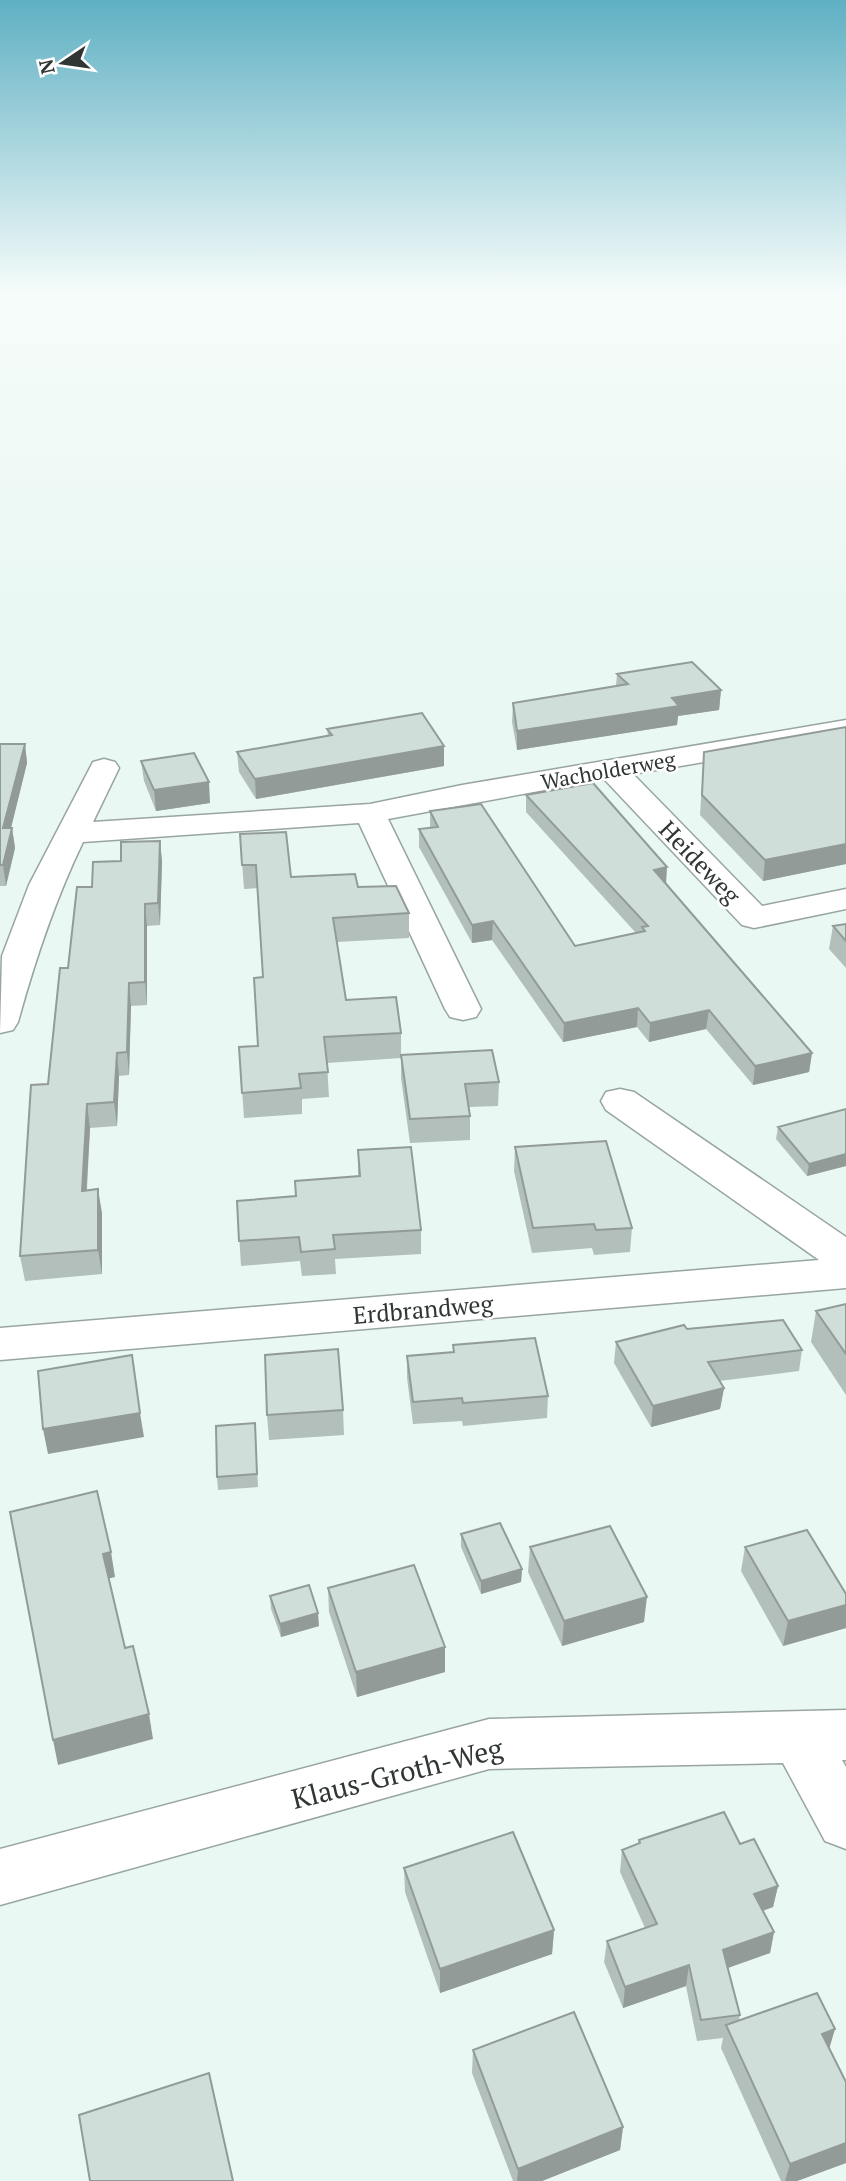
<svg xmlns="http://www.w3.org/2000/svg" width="846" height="2181" viewBox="0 0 846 2181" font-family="'PT Serif',serif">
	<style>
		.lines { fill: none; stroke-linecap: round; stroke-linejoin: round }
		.minor-casing { stroke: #98a5a0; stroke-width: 3 }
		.minor { fill: #fff; fill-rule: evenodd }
		.wall { fill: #b3bfbb }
		.shaded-wall { fill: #929b98 }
		.building { fill: #d0ded9; stroke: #929b98; stroke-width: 2 }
		.labels { text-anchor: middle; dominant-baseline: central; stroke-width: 5; stroke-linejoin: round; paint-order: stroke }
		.far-street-label { font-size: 21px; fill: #303634; stroke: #fff }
		.street-label { font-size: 24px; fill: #303634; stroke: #fff }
		.near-street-label { font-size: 28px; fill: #303634; stroke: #fff }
	</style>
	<rect width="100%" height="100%" fill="#eaf8f3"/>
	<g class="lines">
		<defs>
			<path id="minor" d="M 846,720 L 846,738 L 633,774 L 762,906 L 846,889 L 846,909 L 754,928 L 742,925 L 604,779 L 388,819 L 481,1009 L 476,1017 L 463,1020 L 450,1017 L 445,1009 L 359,823 L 83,842 C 55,900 35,960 18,1022 L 13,1030 L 0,1033 L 2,956 L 29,885 L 93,762 L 104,759 L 115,762 L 119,768 L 93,822 L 370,804 L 462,785 Z
				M 620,1089 L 634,1092 L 846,1237 L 846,1288 L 0,1360 L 0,1328 L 819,1260 L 606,1110 L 601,1101 L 606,1092 Z
				M 846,1710 L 846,1760 L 842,1760 L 846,1767 L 846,1849 L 825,1841 L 783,1763 L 489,1769 L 0,1905 L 0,1849 L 489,1719 Z"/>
		</defs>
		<use href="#minor" class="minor-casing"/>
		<use href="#minor" class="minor"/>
	</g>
	<path class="wall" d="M 617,674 L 721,690 L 719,710 L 678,716 L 677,725 L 517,750 L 512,722 L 513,703 L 616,686 Z
		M 846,727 L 846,864 L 763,881 L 700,815 L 704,752 Z
		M 327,729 L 444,766 L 256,799 L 239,772 L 237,752 L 328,736 Z
		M 0,744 L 25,744 L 27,763 L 11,828 L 12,828 L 15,848 L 6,886 L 0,886 Z
		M 141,761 L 210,803 L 156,811 L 144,781 Z
		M 526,795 L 666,883 L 812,1053 L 809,1072 L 753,1085 L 706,1029 L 649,1042 L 637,1027 L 563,1042 L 492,940 L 472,943 L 419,847 L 419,829 L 430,828 L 430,811 L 575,946 L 636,933 L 526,812 Z
		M 240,834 L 291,877 L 358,887 L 409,913 L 409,938 L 337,942 L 346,1000 L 401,1033 L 401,1055 L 499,1082 L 498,1106 L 469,1107 L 470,1116 L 470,1140 L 410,1143 L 401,1078 L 401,1058 L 327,1063 L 329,1097 L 302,1099 L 302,1114 L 244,1118 L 239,1047 L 258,1046 L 263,977 L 258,888 L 244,889 Z
		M 160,841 L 162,862 L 160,925 L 147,926 L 147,1005 L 131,1006 L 129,1075 L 119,1076 L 117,1126 L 90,1128 L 87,1190 L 102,1213 L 102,1274 L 25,1281 L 20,1256 L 68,968 L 92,887 L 121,861 Z
		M 846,924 L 846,968 L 829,949 L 833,926 Z
		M 846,1109 L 846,1166 L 807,1176 L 776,1139 L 778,1127 Z
		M 515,1147 L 632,1228 L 630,1252 L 594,1255 L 592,1248 L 532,1253 L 514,1171 Z
		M 358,1150 L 421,1230 L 421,1254 L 335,1259 L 336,1274 L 302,1276 L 300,1261 L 241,1266 L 237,1201 L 296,1197 L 358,1176 Z
		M 846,1304 L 846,1395 L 811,1342 L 816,1311 Z
		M 687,1329 L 802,1350 L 799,1371 L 719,1381 L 724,1388 L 720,1409 L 651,1427 L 614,1363 L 616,1342 Z
		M 453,1345 L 548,1396 L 547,1418 L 463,1426 L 462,1421 L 413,1424 L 407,1378 L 407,1356 L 453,1352 Z
		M 343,1410 L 344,1435 L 269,1440 L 267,1415 Z
		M 255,1423 L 258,1487 L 218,1490 L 217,1477 Z
		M 461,1534 L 522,1569 L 521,1582 L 481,1594 L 461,1547 Z
		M 530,1547 L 644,1622 L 562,1646 L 528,1572 Z
		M 745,1547 L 846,1594 L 846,1628 L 783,1646 L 741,1571 Z
		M 328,1588 L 445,1672 L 357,1697 L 329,1612 Z
		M 270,1596 L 319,1626 L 281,1637 L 271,1609 Z
		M 639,1840 L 740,1844 L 778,1886 L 773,1907 L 763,1911 L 774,1932 L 770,1953 L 728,1968 L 740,2015 L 739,2020 L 829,2048 L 846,2163 L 797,2181 L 781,2181 L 721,2048 L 723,2038 L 697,2041 L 686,1986 L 623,2008 L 604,1962 L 607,1941 L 645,1928 L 620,1872 L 622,1850 L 638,1844 Z
		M 404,1868 L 554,1930 L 552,1954 L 440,1993 L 405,1892 Z
		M 473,2050 L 623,2127 L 620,2150 L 542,2181 L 513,2181 L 472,2073 Z"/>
	<path class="shaded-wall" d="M 721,690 L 719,710 L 678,716 L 677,725 L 517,750 L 517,731 L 672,698 Z
		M 25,744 L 27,763 L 6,848 L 3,828 Z
		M 444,746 L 444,766 L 256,799 L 255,779 Z
		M 209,782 L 210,803 L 156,811 L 154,790 Z
		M 12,828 L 15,848 L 6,886 L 3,865 Z
		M 160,841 L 162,862 L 160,925 L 158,903 Z
		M 846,844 L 846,864 L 763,881 L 765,860 Z
		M 667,867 L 666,885 L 654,870 Z
		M 145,904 L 147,926 L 147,1005 L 145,982 Z
		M 493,921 L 492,940 L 472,943 L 472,925 Z
		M 129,983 L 131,1006 L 129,1075 L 127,1052 Z
		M 638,1008 L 637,1027 L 563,1042 L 564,1023 Z
		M 709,1010 L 706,1029 L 649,1042 L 650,1023 Z
		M 117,1053 L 119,1076 L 117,1126 L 114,1102 Z
		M 812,1053 L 809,1072 L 753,1085 L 755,1066 Z
		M 87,1104 L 90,1128 L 85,1215 L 82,1191 Z
		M 846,1154 L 846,1166 L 807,1176 L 809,1164 Z
		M 98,1189 L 102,1213 L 102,1274 L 98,1250 Z
		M 724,1388 L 720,1409 L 651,1427 L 653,1406 Z
		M 140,1413 L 144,1437 L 48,1454 L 43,1429 Z
		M 111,1552 L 115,1577 L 107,1579 L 103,1554 Z
		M 522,1569 L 521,1582 L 481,1594 L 481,1581 Z
		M 647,1597 L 644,1622 L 562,1646 L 564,1621 Z
		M 846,1605 L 846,1628 L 783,1646 L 788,1621 Z
		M 318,1613 L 319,1626 L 281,1637 L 280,1624 Z
		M 445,1647 L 445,1672 L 357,1697 L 356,1672 Z
		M 149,1714 L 153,1739 L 58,1765 L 53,1740 Z
		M 778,1886 L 773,1907 L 750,1915 L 754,1894 Z
		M 554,1930 L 552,1954 L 440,1993 L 440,1969 Z
		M 774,1932 L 770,1953 L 719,1971 L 723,1950 Z
		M 689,1965 L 686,1986 L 623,2008 L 625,1987 Z
		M 835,2029 L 828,2053 L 822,2034 Z
		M 623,2127 L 620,2150 L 542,2181 L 517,2181 L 518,2169 Z
		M 846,2143 L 846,2163 L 797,2181 L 785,2181 L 790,2164 Z"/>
	<path class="building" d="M 692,662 L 721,690 L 672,698 L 679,706 L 517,731 L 513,703 L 628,684 L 617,674 Z
		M 422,713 L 444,746 L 255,779 L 237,752 L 332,735 L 327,729 Z
		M 846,727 L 846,844 L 765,860 L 702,795 L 704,752 Z
		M 0,744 L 25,744 L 3,828 L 12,828 L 3,865 L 0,865 Z
		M 194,753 L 209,782 L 154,790 L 141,761 Z
		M 593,783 L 667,867 L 654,870 L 812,1053 L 755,1066 L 709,1010 L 650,1023 L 638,1008 L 564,1023 L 493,921 L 472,925 L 419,829 L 438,827 L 430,811 L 481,804 L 575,946 L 645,931 L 642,927 L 648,926 L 526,795 Z
		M 286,832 L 291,877 L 355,874 L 358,887 L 396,886 L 409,913 L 333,918 L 346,1000 L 396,997 L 401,1033 L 324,1037 L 328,1072 L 299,1074 L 301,1088 L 242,1093 L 239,1047 L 258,1046 L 254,978 L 263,977 L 256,865 L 242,865 L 240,834 Z
		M 160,841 L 158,903 L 145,904 L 145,982 L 129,983 L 127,1052 L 117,1053 L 114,1102 L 87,1104 L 82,1191 L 98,1189 L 98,1250 L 20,1256 L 31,1085 L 48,1084 L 60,968 L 68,968 L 77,887 L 92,887 L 93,862 L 121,861 L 121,842 Z
		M 846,924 L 846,941 L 833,926 Z
		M 492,1050 L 499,1082 L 465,1084 L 470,1116 L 410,1119 L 401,1055 Z
		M 846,1109 L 846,1154 L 809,1164 L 778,1127 Z
		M 606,1141 L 632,1228 L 596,1230 L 594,1224 L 533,1228 L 515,1147 Z
		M 411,1147 L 421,1230 L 333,1235 L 335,1249 L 301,1252 L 299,1237 L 239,1241 L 237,1201 L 296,1196 L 295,1181 L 360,1176 L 358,1150 Z
		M 846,1304 L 846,1354 L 816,1311 Z
		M 783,1320 L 802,1350 L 708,1362 L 724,1388 L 653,1406 L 616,1342 L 684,1325 L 687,1329 Z
		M 535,1338 L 548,1396 L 463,1403 L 462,1398 L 413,1402 L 407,1356 L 454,1352 L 453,1345 Z
		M 338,1349 L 343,1410 L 267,1415 L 265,1355 Z
		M 132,1355 L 140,1413 L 43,1429 L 38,1371 Z
		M 255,1423 L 257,1474 L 217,1477 L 216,1426 Z
		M 97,1491 L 111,1552 L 103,1554 L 125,1648 L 133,1646 L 149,1714 L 53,1740 L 10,1512 Z
		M 500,1523 L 522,1569 L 481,1581 L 461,1534 Z
		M 610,1526 L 647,1597 L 564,1621 L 530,1547 Z
		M 807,1530 L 846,1594 L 846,1605 L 788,1621 L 745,1547 Z
		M 414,1565 L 445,1647 L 356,1672 L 328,1588 Z
		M 309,1585 L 318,1613 L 280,1624 L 270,1596 Z
		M 724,1812 L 740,1844 L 754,1839 L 778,1886 L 754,1894 L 774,1932 L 723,1950 L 740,2015 L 701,2020 L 689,1965 L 625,1987 L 607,1941 L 657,1924 L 622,1850 L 640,1843 L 639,1840 Z
		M 513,1832 L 554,1930 L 440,1969 L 404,1868 Z
		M 817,1993 L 835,2029 L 822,2034 L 846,2082 L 846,2143 L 790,2164 L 726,2025 Z
		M 574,2012 L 623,2127 L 518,2169 L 473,2050 Z
		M 209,2073 L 233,2181 L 90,2181 L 79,2115 Z"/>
	<linearGradient id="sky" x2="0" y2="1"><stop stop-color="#5fb0c3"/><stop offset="0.49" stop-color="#f6fcfa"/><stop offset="1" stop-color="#f6fcfa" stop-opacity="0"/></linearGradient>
	<rect width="846" height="598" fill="url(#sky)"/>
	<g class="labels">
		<g class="far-street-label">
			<text transform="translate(608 770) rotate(-10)">Wacholderweg</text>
		</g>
		<g class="street-label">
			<text transform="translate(700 862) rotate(46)">Heideweg</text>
			<text transform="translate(423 1309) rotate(-5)">Erdbrandweg</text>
		</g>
		<g class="near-street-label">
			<text transform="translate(397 1773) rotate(-14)">Klaus-Groth-Weg</text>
		</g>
	</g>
	<g transform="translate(63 63) rotate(257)" stroke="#ffffff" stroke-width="5" paint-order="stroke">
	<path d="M0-5L12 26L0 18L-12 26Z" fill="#303634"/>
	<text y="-10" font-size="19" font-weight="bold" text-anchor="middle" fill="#303634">N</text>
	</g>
</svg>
